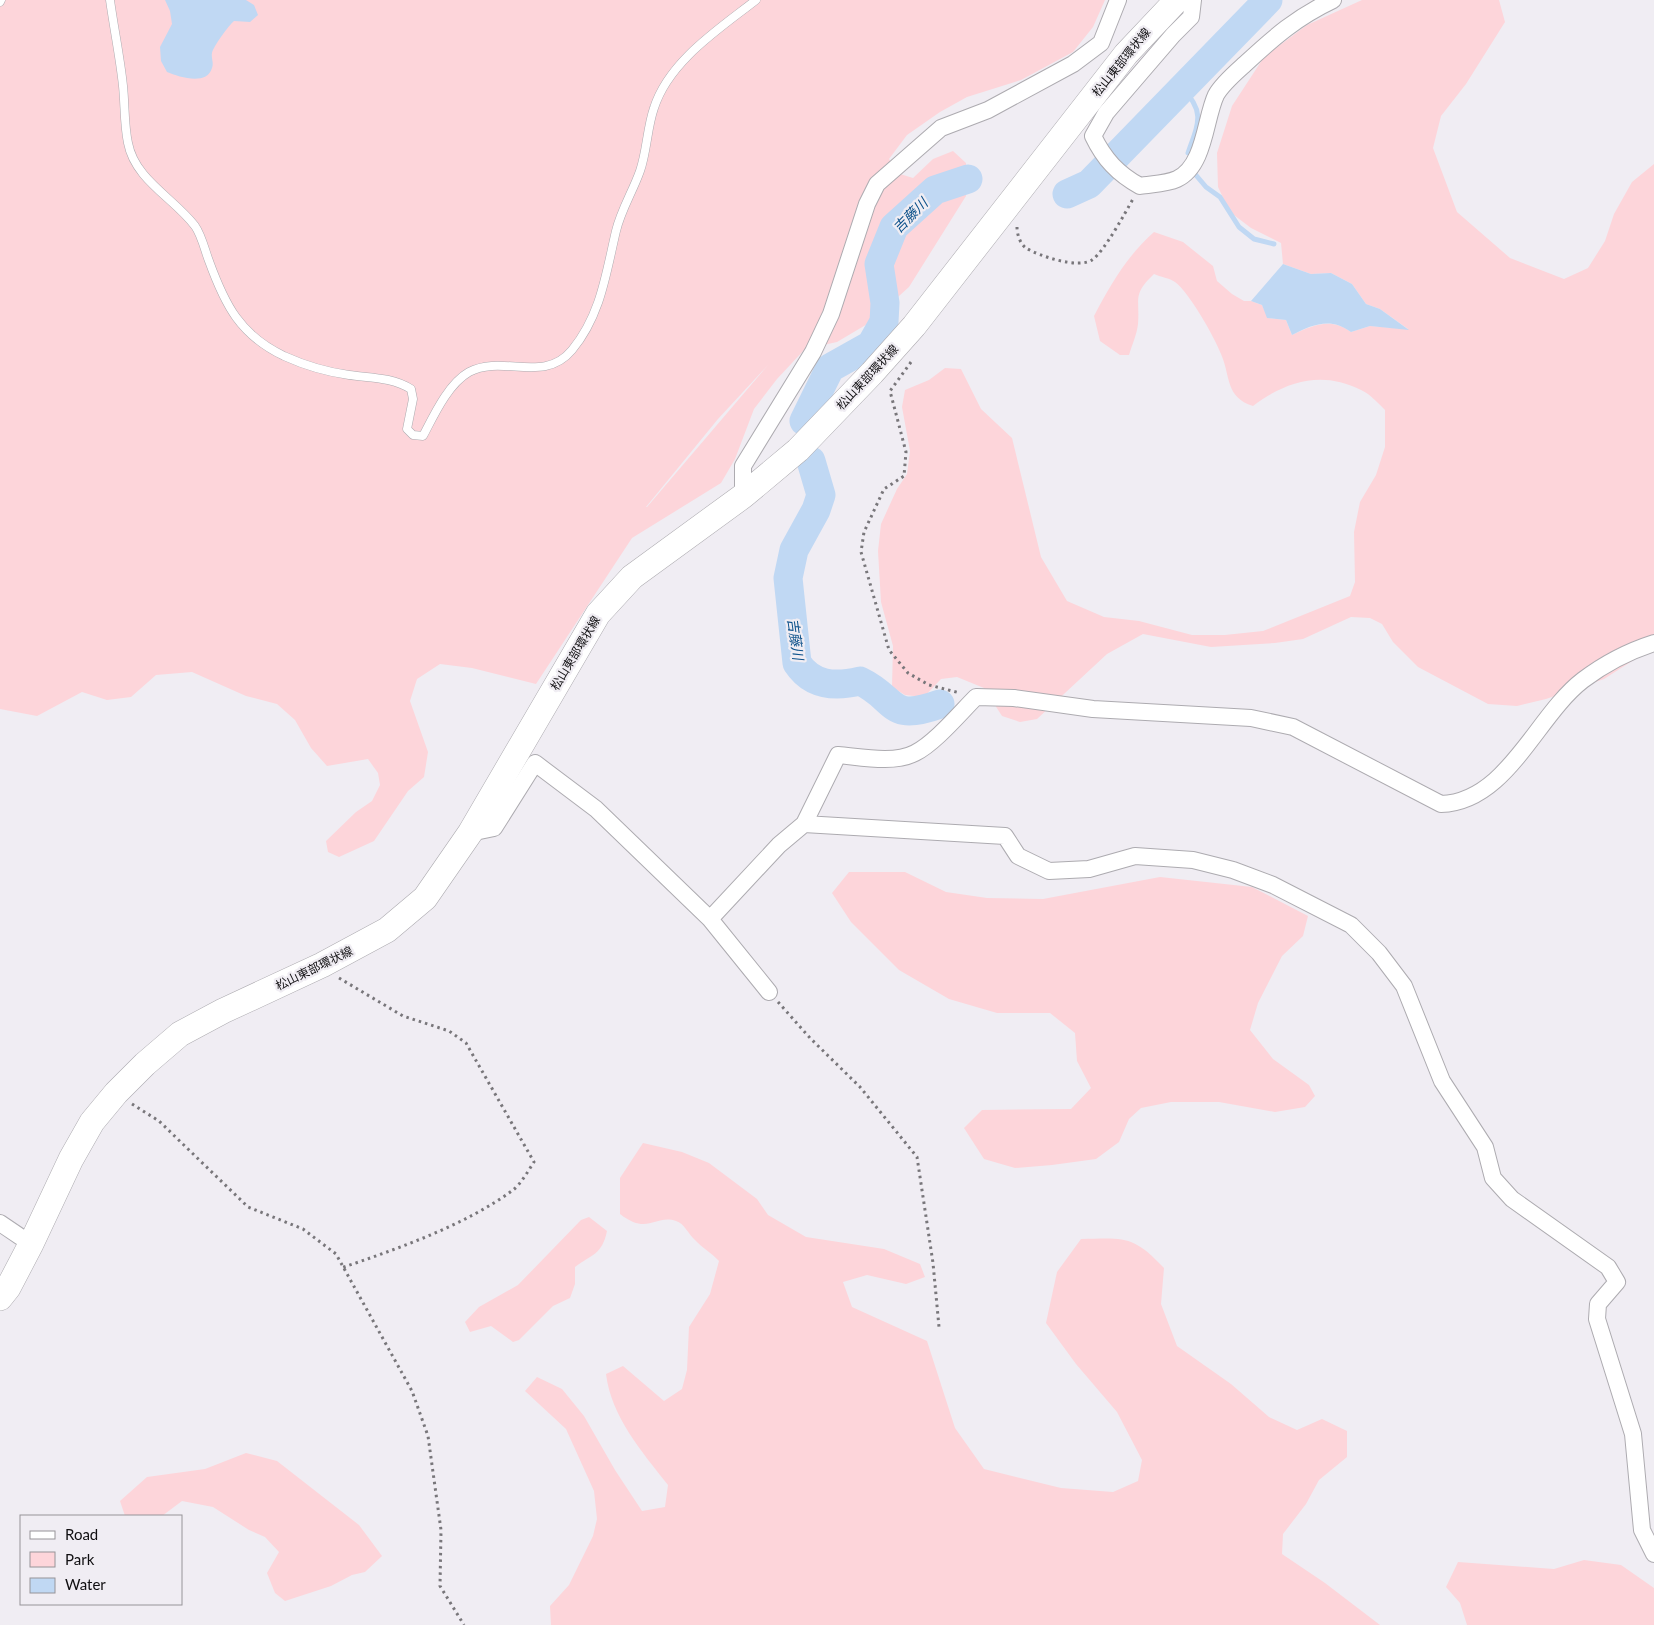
<svg xmlns="http://www.w3.org/2000/svg" width="1654" height="1625" viewBox="0 0 1654 1625" font-family="Lato,'Noto Sans JP',sans-serif">
	<style>
		.green { fill: #fdd5da; fill-rule: evenodd }
		.water { fill: #c0d8f3 }
		.lines { fill: none; stroke-linecap: round; stroke-linejoin: round }
		.stream { stroke: #c0d8f3; stroke-width: 5 }
		.river { stroke: #c0d8f3; stroke-width: 29 }
		.service-casing { stroke: #adabb0; stroke-width: 9 }
		.minor-casing { stroke: #adabb0; stroke-width: 18 }
		.primary-casing { stroke: #adabb0; stroke-width: 26 }
		.path { stroke: #78767a; stroke-width: 3; stroke-dasharray: 2.5 4; stroke-linecap: butt }
		.service { stroke: #fff; stroke-width: 8 }
		.minor { stroke: #fff; stroke-width: 16 }
		.primary { stroke: #fff; stroke-width: 25 }
		.labels { text-anchor: middle; dominant-baseline: central; stroke-width: 4.5; stroke-linejoin: round; paint-order: stroke }
		.street-label { font-size: 12px; fill: #0f0e10; stroke: #f0edf3 }
		.water-label { font-size: 14px; font-style: italic; fill: #094f89; stroke: #f0edf3 }
	</style>
	<rect width="100%" height="100%" fill="#f0edf3"/>
	<path class="green" d="M 0,0 L 1105,0 L 1093,27 L 1073,52 L 1021,80 L 967,97 L 940,112 L 907,135 L 889,159 L 900,174 L 913,178 L 933,159 L 953,151 L 966,163 L 966,196 L 909,287 L 869,323 L 837,342 L 805,349 L 777,379 L 754,409 L 735,459 L 721,483 L 632,538 L 536,684 L 472,668 L 440,664 L 417,679 L 410,701 L 428,752 L 424,777 L 408,791 L 374,841 L 339,857 L 328,852 L 326,841 L 356,812 L 372,801 L 380,785 L 378,773 L 368,759 L 327,766 L 311,748 L 295,720 L 277,704 L 246,696 L 192,672 L 156,675 L 131,697 L 107,700 L 82,692 L 37,716 L 0,709 ZM 768,365 L 647,507 L 646,507 L 718,419 Z
		M 1362,0 L 1499,0 L 1505,22 L 1466,84 L 1441,116 L 1433,148 L 1457,212 L 1510,258 L 1564,279 L 1588,268 L 1605,241 L 1614,214 L 1632,182 L 1654,164 L 1654,647 L 1604,679 L 1546,699 L 1517,706 L 1488,704 L 1418,667 L 1393,642 L 1382,624 L 1370,618 L 1351,617 L 1303,639 L 1275,643 L 1211,647 L 1143,634 L 1107,654 L 1037,719 L 1020,722 L 1002,716 L 984,688 L 957,677 L 941,679 L 924,697 L 905,695 L 892,687 L 893,646 L 881,602 L 878,551 L 881,524 L 897,489 L 907,474 L 910,451 L 902,407 L 905,390 L 929,380 L 945,368 L 961,369 L 981,409 L 1012,438 L 1041,557 L 1067,601 L 1104,617 L 1139,621 L 1192,635 L 1225,635 L 1263,631 L 1350,596 L 1355,582 L 1354,532 L 1360,502 L 1376,475 L 1385,447 L 1385,410 C 1378,403 1370,394 1361,390 C 1322,370 1286,381 1253,406 C 1225,397 1231,377 1221,354 C 1215,338 1189,292 1175,282 C 1170,278 1160,277 1154,274 C 1132,295 1140,298 1138,324 C 1137,334 1132,345 1129,355 L 1120,355 L 1100,341 L 1094,316 C 1111,284 1127,256 1154,232 L 1183,242 L 1213,266 L 1217,281 L 1232,294 L 1244,301 L 1251,301 L 1262,305 L 1268,318 L 1286,320 L 1292,335 C 1313,325 1331,317 1351,332 L 1370,326 L 1408,329 L 1380,309 L 1366,304 L 1352,284 L 1331,273 L 1311,274 L 1283,264 L 1281,243 L 1251,228 L 1230,212 L 1218,187 L 1217,153 L 1232,106 L 1264,57 L 1307,25 Z
		M 849,872 L 905,872 L 946,892 L 987,898 L 1043,899 L 1160,877 L 1252,887 L 1308,916 L 1303,936 L 1282,956 L 1258,1003 L 1250,1030 L 1273,1059 L 1309,1085 L 1315,1096 L 1305,1107 L 1275,1112 L 1219,1102 L 1171,1102 L 1141,1108 L 1129,1119 L 1119,1142 L 1096,1159 L 1052,1165 L 1015,1168 L 984,1159 L 964,1128 L 982,1110 L 1071,1109 L 1091,1088 L 1077,1061 L 1075,1033 L 1050,1013 L 997,1013 L 949,999 L 899,970 L 851,922 L 832,893 Z
		M 643,1143 L 682,1152 L 709,1163 L 757,1199 L 768,1215 L 806,1237 L 884,1249 L 920,1264 L 925,1277 L 906,1284 L 867,1275 L 843,1282 L 852,1307 L 927,1341 L 955,1428 L 984,1469 L 1061,1488 L 1113,1492 L 1138,1481 L 1142,1460 L 1117,1412 L 1076,1364 L 1046,1323 L 1057,1272 L 1081,1239 C 1125,1238 1133,1235 1164,1268 L 1161,1304 L 1177,1346 L 1231,1384 L 1269,1417 L 1297,1430 L 1322,1419 L 1347,1431 L 1347,1457 L 1319,1480 L 1306,1504 L 1283,1534 L 1282,1554 L 1325,1583 L 1380,1625 L 551,1625 L 550,1606 L 569,1585 L 593,1536 L 597,1519 L 594,1491 L 566,1429 L 525,1391 L 537,1377 L 562,1389 L 584,1416 L 615,1470 L 642,1511 L 665,1507 L 668,1485 C 642,1452 611,1416 606,1374 L 623,1366 L 664,1401 L 682,1389 L 687,1370 L 689,1327 L 710,1294 L 719,1261 C 712,1253 702,1248 695,1240 C 689,1235 684,1223 676,1221 C 655,1214 648,1236 620,1214 L 620,1178 Z
		M 589,1217 L 607,1231 C 602,1255 592,1254 575,1267 L 575,1284 L 570,1298 L 553,1306 L 519,1340 L 513,1342 L 491,1326 L 470,1332 L 465,1322 L 479,1307 L 518,1285 L 581,1220 Z
		M 246,1453 L 277,1461 L 359,1525 L 382,1556 L 365,1572 L 352,1575 L 331,1586 L 285,1601 L 275,1593 L 267,1573 L 279,1552 L 265,1537 L 249,1530 L 213,1507 L 182,1501 L 162,1516 L 125,1516 L 120,1501 L 147,1477 L 205,1469 Z
		M 1584,1560 L 1621,1565 L 1654,1588 L 1654,1625 L 1467,1625 L 1460,1603 L 1446,1587 L 1458,1562 L 1554,1569 Z"/>
	<path class="water" d="M 165,0 L 246,0 L 254,5 L 258,15 L 250,22 L 234,21 C 229,25 213,47 212,53 C 211,58 214,63 212,68 C 207,86 179,77 167,72 L 161,61 L 160,47 L 172,24 L 170,11 Z
		M 1283,264 L 1311,274 L 1331,273 L 1352,284 L 1366,304 L 1380,309 L 1409,330 L 1370,326 L 1351,332 C 1331,317 1313,324 1292,335 L 1286,320 L 1267,318 L 1262,305 L 1251,301 Z"/>
	<g class="lines">
		<path class="stream" d="M 1182,88 C 1206,112 1198,124 1188,153
			M 1195,174 L 1206,187 L 1220,197 L 1239,227 L 1254,239 L 1274,244"/>
		<path class="river" d="M 1067,194 L 1089,184 L 1268,0
			M 804,421 L 830,368 L 871,345 L 884,322 L 885,303 L 879,264 L 894,227 L 935,190 L 968,179
			M 811,461 L 821,495 L 816,510 L 794,550 L 788,578 L 797,663 C 812,686 835,687 860,681 C 898,699 887,723 940,704"/>
		<defs>
			<path id="service" d="M 110,0 C 114,29 120,57 123,86 C 125,105 124,124 128,143 C 135,180 174,198 195,226 C 202,236 205,251 209,261 C 225,305 240,335 284,356 C 304,365 327,372 349,375 C 370,378 392,377 411,389 L 413,399 L 407,429 L 413,435 L 423,436 C 434,415 448,384 469,372 C 503,354 544,384 572,350 C 601,315 606,273 616,231 C 621,210 633,191 640,171 C 647,151 647,128 654,108 C 669,61 719,29 756,0
				M 0,2 L 1,0"/>
			<path id="minor" d="M 1193,0 L 1191,17 L 1173,35 L 1106,113 L 1093,136 C 1104,159 1118,174 1140,186 C 1151,184 1166,184 1177,179 C 1205,166 1205,118 1216,95 C 1222,84 1235,73 1245,64 C 1274,37 1297,17 1333,0
				M 743,496 L 743,466 L 813,352 L 831,314 L 867,204 L 877,184 L 941,128 L 988,110 L 1073,64 L 1101,43 L 1118,0
				M 804,824 L 1005,836 L 1018,856 L 1049,871 L 1089,869 L 1135,856 L 1193,860 L 1233,870 L 1273,885 L 1351,925 L 1379,953 L 1404,986 L 1442,1081 L 1485,1147 L 1493,1178 L 1512,1199 L 1608,1267 L 1617,1282 L 1598,1304 L 1597,1319 L 1633,1434 L 1642,1530 L 1654,1554
				M 470,833 L 494,828 L 535,763 L 596,809 L 710,919 L 769,992
				M 710,919 L 779,845 L 804,824 L 838,755 C 861,757 894,764 915,753 C 935,743 960,713 976,697 L 1014,698 L 1093,709 L 1251,718 L 1293,727 L 1441,804 C 1507,802 1536,716 1583,680 C 1604,664 1629,651 1654,643
				M 0,1223 L 31,1244"/>
			<path id="primary" d="M 0,1298 L 8,1288 L 31,1244 L 71,1159 L 92,1122 L 116,1093 L 145,1064 L 180,1034 L 223,1011 L 322,965 L 387,930 L 425,898 L 470,833 L 598,614 L 632,577 L 743,496 L 798,450 L 872,373 L 914,326 L 1126,54 L 1177,0"/>
		</defs>
		<use href="#service" class="service-casing"/>
		<use href="#minor" class="minor-casing"/>
		<use href="#primary" class="primary-casing"/>
		<path class="path" d="M 1017,227 C 1017,234 1020,244 1026,248 C 1039,256 1078,269 1092,260 C 1104,252 1125,213 1133,199
			M 911,362 L 890,391 L 906,452 L 904,476 L 884,489 L 864,532 L 861,552 L 889,650 L 908,673 L 929,685 L 960,693
			M 339,978 L 403,1016 L 449,1031 L 466,1043 L 534,1162 C 528,1171 521,1184 513,1190 C 466,1225 397,1249 341,1268
			M 778,1002 L 810,1038 L 860,1087 L 917,1157 L 933,1263 L 939,1327
			M 132,1104 L 159,1121 L 248,1207 L 303,1229 L 336,1254 L 412,1391 L 428,1436 L 441,1530 L 440,1586 L 464,1625"/>
		<use href="#service" class="service"/>
		<use href="#minor" class="minor"/>
		<use href="#primary" class="primary"/>
	</g>
	<g class="labels">
		<g class="street-label">
			<text transform="translate(1121 62) rotate(-51)">松山東部環状線</text>
			<text transform="translate(867 377) rotate(-47)">松山東部環状線</text>
			<text transform="translate(575 653) rotate(-59)">松山東部環状線</text>
			<text transform="translate(314 968) rotate(-26)">松山東部環状線</text>
		</g>
		<g class="water-label">
			<text transform="translate(910 215) rotate(-45)">吉藤川</text>
			<text transform="translate(796 639) rotate(82)">吉藤川</text>
		</g>
	</g>
	<rect x="20" y="1515" width="162" height="90" fill="#f0edf3" stroke="#969498"/>
	<rect x="30" y="1531" width="25" height="8" fill="#ffffff" stroke="#969498"/>
	<text x="65" y="1540" font-size="15" fill="#0f0e10">Road</text>
	<rect x="30" y="1552" width="25" height="15" fill="#fdd5da" stroke="#969498"/>
	<text x="65" y="1565" font-size="15" fill="#0f0e10">Park</text>
	<rect x="30" y="1578" width="25" height="15" fill="#c0d8f3" stroke="#969498"/>
	<text x="65" y="1590" font-size="15" fill="#0f0e10">Water</text>
</svg>
